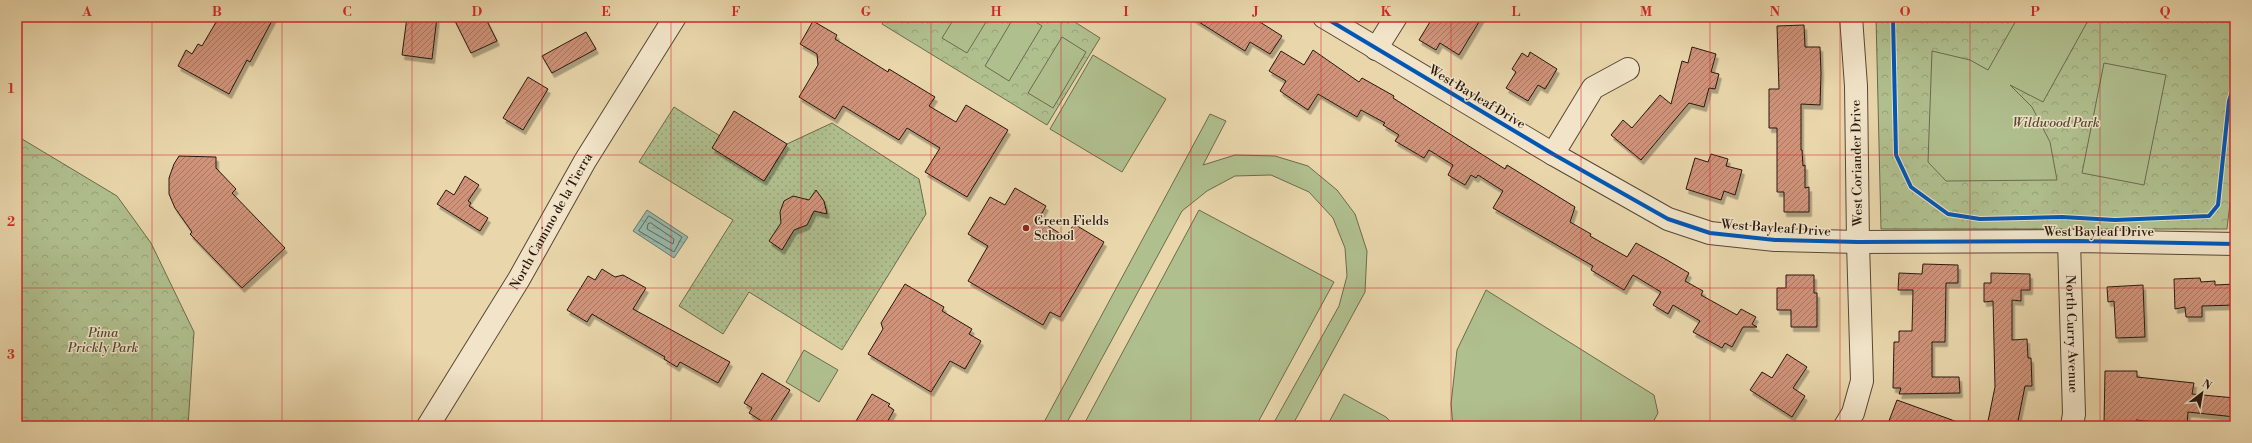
<svg xmlns="http://www.w3.org/2000/svg" width="2252" height="443" viewBox="0 0 2252 443" font-family="'Libre Bodoni',serif">
	<style>
		.grass { fill: url(#grass-dots); stroke: #6c6b4e }
		.forest { fill: url(#forest-crowns); stroke: #6c6b4e }
		.pitch { fill: #b0bf8e; stroke: #6c6b4e }
		.water { fill: url(#water-ripples); stroke: #6b786c }
		.lines { fill: none; stroke-linecap: round; stroke-linejoin: round }
		.shore { stroke: #60685c; stroke-width: 1 }
		.building { fill: url(#building-hatch); stroke: #28170e; filter: url(#shadow) }
		.minor-casing { stroke: #584735; stroke-width: 24 }
		.minor { stroke: #f1e4c8; stroke-width: 22 }
		.cycleway-casing { stroke: #f1e4c8; stroke-width: 6 }
		.cycleway { stroke: #0057b8; stroke-width: 4 }
		.grid { fill: none; stroke: #d62828; stroke-width: 1; stroke-opacity: 0.55 }
		.poi-dot { fill: #8f2418; stroke: #f1e4c8; stroke-width: 1.5 }
		.labels { text-anchor: middle; dominant-baseline: central; stroke-width: 3; stroke-linejoin: round; paint-order: stroke }
		.street-label { font-size: 13px; fill: #28170e; stroke: #f1e4c8 }
		.park-label { font-size: 13px; font-style: italic; fill: #514934; stroke: #f1e4c8 }
		.poi-label { font-size: 13px; fill: #28170e; stroke: #f1e4c8; text-anchor: start }
		.neatline { fill: none; stroke: #d62828; stroke-width: 1.5 }
		.grid-label { font-size: 13px; text-anchor: middle; font-weight: bold; fill: #d62828 }
	</style>
	<defs>
		<pattern id="grass-dots" width="8" height="8" patternUnits="userSpaceOnUse"><rect width="8" height="8" fill="#b0bf8e"/><path d="M2 2h.1M6 6h.1" fill="none" stroke="#97a379" stroke-width="1.8" stroke-linecap="round"/></pattern>
		<pattern id="forest-crowns" width="20" height="18" patternUnits="userSpaceOnUse"><rect width="20" height="18" fill="#b0bf8e"/><path d="M2 6a3 3 0 1 1 6 0M12 15a3 3 0 1 1 6 0" fill="none" stroke="#97a379"/></pattern>
		<pattern id="water-ripples" width="26" height="14" patternUnits="userSpaceOnUse"><rect width="26" height="14" fill="#97b9ab"/><path d="M2 4q2-2 4 0t4 0M15 11q2-2 4 0t4 0" fill="none" stroke="#829e92"/></pattern>
		<pattern id="building-hatch" width="6" height="6" patternUnits="userSpaceOnUse"><rect width="6" height="6" fill="#d0937a"/><path d="M-1 1l2-2M0 6l6-6M5 7l2-2" fill="none" stroke="#a97762"/></pattern>
		<filter id="shadow"><feDropShadow dx="2.5" dy="4.5" stdDeviation="0" flood-color="#0004"/></filter>
	</defs>
	<rect width="100%" height="100%" fill="#e9d6ab"/>
	<filter id="stains"><feTurbulence type="fractalNoise" baseFrequency=".005" numOctaves="4"/><feColorMatrix values="0 0 0 0 .2 0 0 0 0 .09 0 0 0 0 .02 0 0 0 .5 -.17"/></filter>
	<radialGradient id="worn" r=".72"><stop offset=".6" stop-color="#630" stop-opacity="0"/><stop offset="1" stop-color="#630" stop-opacity=".3"/></radialGradient>
	<path class="grass" d="M 674,107 L 720,136 L 764,181 L 787,144 L 832,123 L 919,179 L 926,214 L 842,350 L 749,292 L 723,334 L 679,306 L 733,220 L 639,162 Z"/>
	<path class="forest" d="M 886,17 L 1067,17 L 1100,38 L 1047,125 L 882,24 Z
		M 1876,17 L 2235,17 L 2235,160 L 2227,229 L 1881,229 Z
		M 17,136 L 117,196 L 151,243 L 194,332 L 188,426 L 17,426 Z"/>
	<path class="pitch" d="M 955,17 L 989,17 L 967,53 L 942,38 Z
		M 1014,17 L 1028,17 L 1042,26 L 1009,81 L 985,66 Z
		M 2018,17 L 2090,17 L 2043,102 L 2010,85 L 2032,107 L 2050,142 L 2057,180 L 1946,181 L 1928,162 L 1932,51 L 1970,60 L 1988,70 Z
		M 1062,37 L 1086,52 L 1053,108 L 1028,93 Z
		M 1093,55 L 1166,99 L 1122,172 L 1050,129 Z
		M 2104,63 L 2166,75 L 2144,185 L 2082,173 Z
		M 1210,114 L 1226,121 L 1203,165 L 1235,155 L 1275,156 L 1308,166 L 1337,190 L 1355,214 L 1367,251 L 1365,292 L 1292,426 L 1272,426 L 1339,306 L 1347,276 L 1345,248 L 1333,218 L 1309,192 L 1271,175 L 1235,176 L 1207,191 L 1182,211 L 1065,426 L 1042,426 Z
		M 1199,210 L 1334,282 L 1256,426 L 1083,426 Z
		M 1486,290 L 1654,395 L 1658,413 L 1651,426 L 1453,426 L 1451,404 L 1457,350 Z
		M 804,350 L 838,370 L 819,402 L 786,382 Z
		M 1344,394 L 1386,417 L 1395,426 L 1327,426 Z"/>
	<path class="water" d="M 647,210 L 688,237 L 674,258 L 633,231 Z"/>
	<g class="lines">
		<path class="shore" d="M 649,216 L 682,237 L 674,252 L 639,231 Z
			M 651,223 L 674,239 L 673,244 L 647,229 L 648,224 Z"/>
	</g>
	<path class="building" d="M 219,17 L 274,17 L 250,62 L 247,60 L 229,94 L 178,66 L 186,50 L 192,54 L 198,44 L 202,46 Z
		M 407,17 L 437,17 L 432,59 L 402,55 Z
		M 453,17 L 485,17 L 497,41 L 471,53 Z
		M 1191,17 L 1252,17 L 1282,36 L 1270,54 L 1250,42 L 1245,51 Z
		M 1433,17 L 1482,17 L 1459,55 L 1440,43 L 1436,50 L 1419,40 Z
		M 813,21 L 837,35 L 835,39 L 888,72 L 889,69 L 935,97 L 929,106 L 956,122 L 966,105 L 1008,130 L 967,197 L 925,172 L 940,148 L 907,128 L 899,140 L 843,106 L 835,119 L 799,97 L 818,65 L 817,54 L 800,44 Z
		M 1804,25 L 1805,47 L 1820,47 L 1821,73 L 1820,105 L 1801,104 L 1801,150 L 1802,150 L 1803,166 L 1805,165 L 1805,188 L 1809,187 L 1809,212 L 1784,212 L 1784,192 L 1777,192 L 1777,128 L 1769,128 L 1769,89 L 1779,89 L 1777,26 Z
		M 586,32 L 596,49 L 552,73 L 542,56 Z
		M 1692,47 L 1716,54 L 1711,72 L 1719,74 L 1715,89 L 1709,88 L 1704,107 L 1689,103 L 1641,160 L 1611,135 L 1623,120 L 1632,128 L 1660,95 L 1671,104 L 1682,61 L 1688,63 Z
		M 1313,50 L 1359,82 L 1362,78 L 1394,96 L 1393,98 L 1505,169 L 1507,165 L 1575,207 L 1570,222 L 1591,234 L 1590,236 L 1627,257 L 1636,243 L 1667,260 L 1689,273 L 1685,281 L 1703,291 L 1701,295 L 1737,315 L 1741,309 L 1756,317 L 1752,324 L 1757,327 L 1743,327 L 1732,347 L 1725,343 L 1722,348 L 1693,332 L 1700,321 L 1673,305 L 1668,314 L 1653,305 L 1661,292 L 1633,275 L 1624,290 L 1591,270 L 1593,266 L 1493,208 L 1503,191 L 1478,175 L 1476,178 L 1471,175 L 1465,185 L 1448,175 L 1453,165 L 1429,150 L 1424,158 L 1395,141 L 1399,135 L 1383,125 L 1385,123 L 1361,110 L 1357,117 L 1318,94 L 1308,110 L 1280,91 L 1286,81 L 1269,71 L 1281,51 L 1304,65 Z
		M 1530,52 L 1557,69 L 1545,89 L 1538,85 L 1528,101 L 1506,88 L 1516,72 L 1512,69 L 1522,53 L 1528,57 Z
		M 528,77 L 548,89 L 523,130 L 503,118 Z
		M 734,111 L 787,144 L 764,181 L 712,148 Z
		M 1711,154 L 1728,159 L 1726,166 L 1742,170 L 1735,195 L 1724,191 L 1721,200 L 1686,189 L 1695,158 L 1708,162 Z
		M 179,156 L 216,157 L 216,168 L 236,189 L 232,193 L 285,248 L 242,288 L 190,234 L 192,232 L 175,208 L 169,194 L 169,178 L 174,164 Z
		M 465,176 L 479,185 L 468,201 L 471,203 L 469,206 L 488,218 L 480,231 L 437,204 L 446,190 L 454,195 Z
		M 1015,188 L 1046,206 L 1038,220 L 1066,237 L 1074,224 L 1104,242 L 1060,317 L 1050,312 L 1043,325 L 968,281 L 988,246 L 968,234 L 990,197 L 1005,205 Z
		M 816,190 L 824,201 L 827,214 L 814,211 L 807,225 L 794,230 L 782,250 L 769,241 L 781,223 L 780,212 L 784,201 L 793,196 L 809,200 Z
		M 1923,264 L 1958,265 L 1958,283 L 1946,283 L 1945,342 L 1932,342 L 1932,377 L 1959,377 L 1960,393 L 1899,394 L 1901,388 L 1893,388 L 1894,342 L 1899,342 L 1899,331 L 1912,331 L 1913,290 L 1898,290 L 1899,273 L 1922,274 Z
		M 602,269 L 615,277 L 623,275 L 646,288 L 633,309 L 730,362 L 718,383 L 680,362 L 677,367 L 664,359 L 665,357 L 592,314 L 587,322 L 567,310 L 588,276 L 595,280 Z
		M 1991,273 L 2030,274 L 2030,290 L 2021,290 L 2021,301 L 2012,300 L 2012,340 L 2027,339 L 2028,358 L 2031,358 L 2032,386 L 2025,386 L 2017,426 L 1987,426 L 1995,387 L 1993,301 L 1984,302 L 1984,283 L 1991,283 Z
		M 1786,275 L 1814,275 L 1814,293 L 1817,293 L 1817,327 L 1791,327 L 1791,310 L 1777,310 L 1777,288 L 1786,288 Z
		M 2200,278 L 2201,282 L 2215,281 L 2215,285 L 2235,284 L 2235,305 L 2202,306 L 2202,317 L 2186,317 L 2185,307 L 2175,309 L 2174,279 Z
		M 905,284 L 944,307 L 942,311 L 972,329 L 969,334 L 981,341 L 965,369 L 950,361 L 931,392 L 868,354 L 883,329 L 881,323 Z
		M 2143,285 L 2145,337 L 2116,338 L 2114,301 L 2108,302 L 2107,287 Z
		M 1787,354 L 1807,367 L 1793,388 L 1805,396 L 1792,417 L 1750,390 L 1762,372 L 1772,378 Z
		M 2105,371 L 2137,371 L 2137,377 L 2194,383 L 2192,394 L 2235,398 L 2235,417 L 2188,412 L 2187,425 L 2136,420 L 2136,425 L 2104,424 Z
		M 762,373 L 790,390 L 768,425 L 749,413 L 752,408 L 744,403 Z
		M 872,394 L 890,404 L 888,406 L 894,410 L 885,426 L 853,426 Z
		M 1897,400 L 1963,424 L 1963,426 L 1887,426 Z"/>
	<g class="lines">
		<defs>
			<g id="minor">
				<path d="M 1324,17 L 1553,154 L 1668,219 L 1710,233 L 1775,240 L 1858,242 L 2078,241 L 2235,244"/>
				<path d="M 1376,49 L 1396,17"/>
				<path d="M 1553,154 L 1593,88 L 1628,69"/>
				<path id="s1" d="M 2069,241 L 2074,414 L 2072,426"/>
				<path id="s2" d="M 428,426 L 519,279 L 585,161 L 675,17"/>
				<path d="M 1845,426 L 1853,413 L 1862,381 L 1858,242 L 1856,86 L 1851,17"/>
			</g>
		</defs>
		<use href="#minor" class="minor-casing"/>
		<use href="#minor" class="minor"/>
		<defs>
			<path id="cycleway" d="M 1324,17 L 1553,154 L 1668,219 L 1710,233 L 1775,240 L 1858,242 L 2078,241 L 2235,244
				M 1893,17 L 1896,155 L 1911,187 L 1948,214 L 1980,219 L 2062,217 L 2115,220 L 2209,216 L 2218,205 L 2229,101 L 2235,82"/>
		</defs>
		<use href="#cycleway" class="cycleway-casing"/>
		<use href="#cycleway" class="cycleway"/>
	</g>
	<path class="grid" d="M 152,17 L 152,426M 282,17 L 282,426M 412,17 L 412,426M 542,17 L 542,426M 671,17 L 671,426M 801,17 L 801,426M 931,17 L 931,426M 1061,17 L 1061,426M 1191,17 L 1191,426M 1321,17 L 1321,426M 1451,17 L 1451,426M 1581,17 L 1581,426M 1710,17 L 1710,426M 1840,17 L 1840,426M 1970,17 L 1970,426M 2100,17 L 2100,426M 17,155 L 2235,155M 17,288 L 2235,288"/>
	<circle class="poi-dot" cx="1026" cy="228" r="4"/>
	<g class="labels">
		<g class="street-label">
			<text transform="translate(1477 97) rotate(31)">West Bayleaf Drive</text>
			<text transform="translate(1857 163) rotate(-91)">West Coriander Drive</text>
			<text stroke="none"><textPath href="#s2" startOffset="239">North Camino de la Tierra</textPath></text>
			<text transform="translate(1776 228) rotate(4)">West Bayleaf Drive</text>
			<text x="2099" y="232">West Bayleaf Drive</text>
			<text stroke="none"><textPath href="#s1" startOffset="93">North Curry Avenue</textPath></text>
		</g>
		<g class="park-label">
			<text x="2056" y="123">Wildwood Park</text>
			<text x="103" y="333">Pima<tspan x="103" dy="15">Prickly Park</tspan></text>
		</g>
		<g class="poi-label">
			<text x="1034" y="221">Green Fields<tspan x="1034" dy="15">School</tspan></text>
		</g>
	</g>
	<rect width="2252" height="443" fill="none" stroke="#e9d6ab" stroke-width="44"/>
	<g transform="translate(2202 393) rotate(31)" stroke="#f1e4c8" stroke-width="3" paint-order="stroke">
	<path d="M0-3L7 15L0 10L-7 15Z" fill="#28170e"/>
	<text y="-6" font-size="11" font-weight="bold" text-anchor="middle" fill="#28170e">N</text>
	</g>
	<rect x="22" y="22" width="2208" height="399" class="neatline"/>
	<g class="grid-label">
		<text x="87" y="16">A</text>
		<text x="217" y="16">B</text>
		<text x="347" y="16">C</text>
		<text x="477" y="16">D</text>
		<text x="606" y="16">E</text>
		<text x="736" y="16">F</text>
		<text x="866" y="16">G</text>
		<text x="996" y="16">H</text>
		<text x="1126" y="16">I</text>
		<text x="1256" y="16">J</text>
		<text x="1386" y="16">K</text>
		<text x="1516" y="16">L</text>
		<text x="1646" y="16">M</text>
		<text x="1775" y="16">N</text>
		<text x="1905" y="16">O</text>
		<text x="2035" y="16">P</text>
		<text x="2165" y="16">Q</text>
		<text x="11" y="93">1</text>
		<text x="11" y="226">2</text>
		<text x="11" y="359">3</text>
	</g>
	<rect width="100%" height="100%" filter="url(#stains)"/>
	<rect width="100%" height="100%" fill="url(#worn)"/>
</svg>
